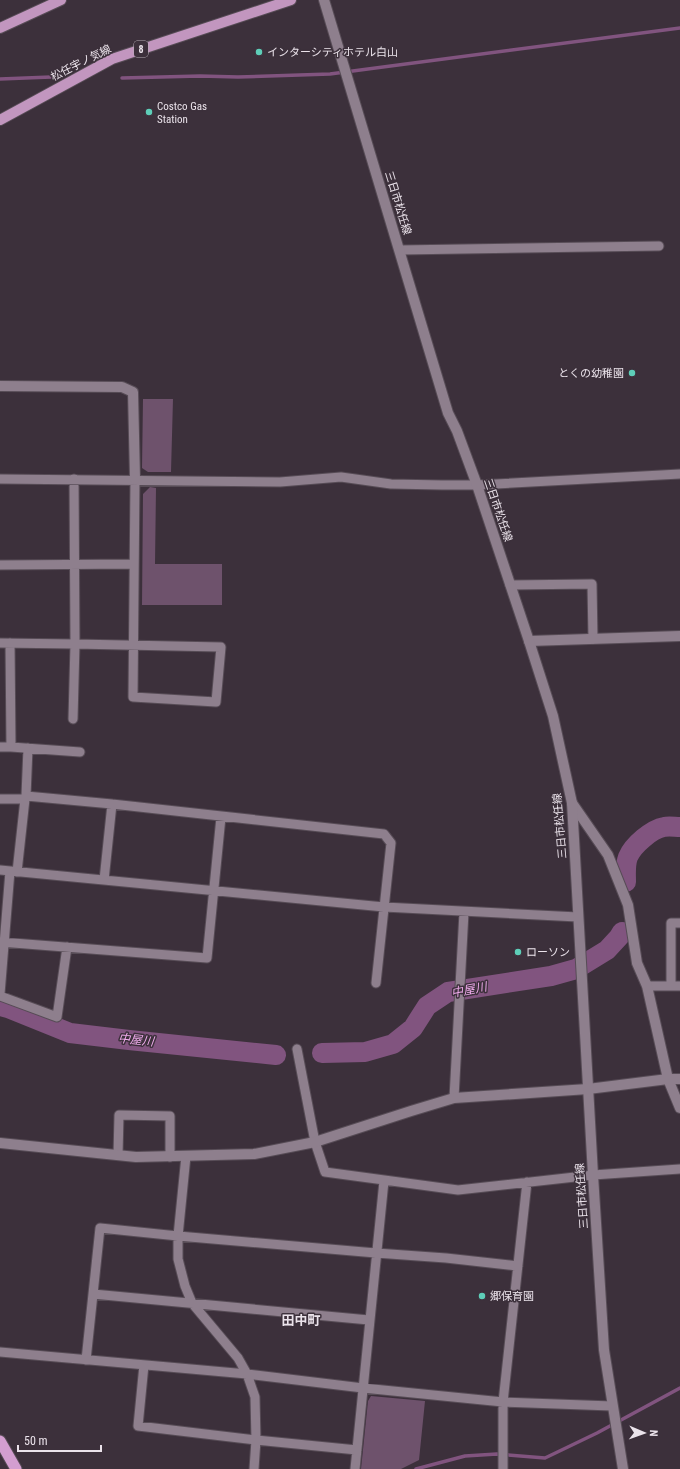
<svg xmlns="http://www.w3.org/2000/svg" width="680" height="1469" viewBox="0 0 680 1469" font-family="'Roboto Condensed','Noto Sans JP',sans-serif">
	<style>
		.green { fill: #6e526c }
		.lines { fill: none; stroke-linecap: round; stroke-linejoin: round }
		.stream { stroke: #81547f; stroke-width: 3.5 }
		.river { stroke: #81547f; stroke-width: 20 }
		.minor-casing { stroke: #574c56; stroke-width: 11 }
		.tertiary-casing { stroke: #574c56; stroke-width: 12 }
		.secondary-casing { stroke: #574c56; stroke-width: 12 }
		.primary-casing { stroke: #574c56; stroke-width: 12 }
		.trunk-casing { stroke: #574c56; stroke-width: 13 }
		.minor { stroke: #8e7f8d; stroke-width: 9 }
		.tertiary { stroke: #8e7f8d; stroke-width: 10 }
		.secondary { stroke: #8e7f8d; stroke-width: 10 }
		.primary { stroke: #c296bf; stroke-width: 10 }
		.trunk { stroke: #d39ed0; stroke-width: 11 }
		.poi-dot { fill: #5eceb8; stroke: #3c303b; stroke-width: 1.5 }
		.labels { text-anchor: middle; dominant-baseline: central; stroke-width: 3; stroke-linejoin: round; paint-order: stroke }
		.shield { fill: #3c303b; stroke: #b6adb6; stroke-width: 1 }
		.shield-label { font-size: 10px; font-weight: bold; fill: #ebe3eb }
		.poi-label { font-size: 11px; fill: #ebe3eb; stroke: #3c303b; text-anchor: start }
		.street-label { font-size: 11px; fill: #ebe3eb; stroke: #3c303b }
		.water-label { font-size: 12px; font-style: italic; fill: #f1aced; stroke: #3c303b }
		.quarter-label { font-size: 13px; font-weight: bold; fill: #ebe3eb; stroke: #3c303b }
	</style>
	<rect width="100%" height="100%" fill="#3c303b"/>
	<path class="green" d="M 143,399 L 173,399 L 171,472 L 148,472 L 142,468 Z
		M 150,487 L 156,488 L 155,564 L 222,564 L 222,605 L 142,605 L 143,494 Z
		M 371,1396 L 425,1401 L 419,1460 L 401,1469 L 361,1469 L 368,1401 Z"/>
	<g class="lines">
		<path class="stream" d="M 122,78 L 200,76 L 238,77 L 330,74 L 680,28
			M 0,79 L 51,77
			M 416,1469 L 465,1456 L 497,1454 L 545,1458 L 597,1433 L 680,1388"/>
		<path class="river" d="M 626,882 C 626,874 625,865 628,857 C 633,845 652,829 664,827 C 669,826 675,827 680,827
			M 0,1006 L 8,1008 L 70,1033 L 129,1040 L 276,1055
			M 322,1053 L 365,1052 L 393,1044 L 413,1028 L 427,1006 L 448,992 L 551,976 L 576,969 L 607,950 L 619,937 L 622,932"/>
		<defs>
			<path id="minor" d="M 400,250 L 659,246
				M 0,479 L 280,482 L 341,477 L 391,484 L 442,485 L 477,485 L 680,474
				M 0,565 L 134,564
				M 510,585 L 592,584 L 593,639
				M 0,643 L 75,644 L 74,479
				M 10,643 L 11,747 L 80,752
				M 73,719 L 75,644 L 221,647 L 216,702 L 133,697 C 134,624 134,552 135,479
				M 0,747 L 11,747
				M 26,796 L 28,748
				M 0,799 L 25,799
				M 0,870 L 384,907 L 578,917
				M 17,872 L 25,799 L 26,796 L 112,804 L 384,834 L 391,843 L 376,983
				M 104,880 L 112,804
				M 0,942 L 207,958 L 221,817
				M 647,986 L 680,986
				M 671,986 L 671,923 L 680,923
				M 0,994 L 10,871
				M 0,996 L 57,1017 L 67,947
				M 297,1049 L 315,1142 L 325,1172 L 458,1190 L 593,1175 L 680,1169
				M 454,1098 L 464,912
				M 118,1155 L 119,1115 L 170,1116 L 170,1157
				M 186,1156 L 178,1236 L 178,1259 L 185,1286 L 192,1303 L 238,1358 L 247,1374 L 255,1397 L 256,1440 L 254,1469
				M 93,1294 L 369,1320
				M 0,1352 L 247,1374 L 363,1388 L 503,1402 L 612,1406
				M 86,1360 L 100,1228 L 178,1236 L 376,1253 L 446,1258 L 518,1266
				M 144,1365 L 138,1426 L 256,1440 L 357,1450
				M 355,1469 L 384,1181
				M 503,1469 L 503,1402 L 527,1182"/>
			<path id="tertiary" d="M 0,386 L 122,387 L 133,392 L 135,479
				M 529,641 L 680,636
				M 572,803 L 608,855 L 628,905 L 637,963 L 647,986 L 668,1079 L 680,1108
				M 0,1143 L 136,1157 L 254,1154 L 315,1142 L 411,1111 L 454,1098 L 588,1089 L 668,1079 L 680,1079"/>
			<path id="secondary" d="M 324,0 L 448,413 L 457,431 L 477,485 L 529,641 L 553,716 L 572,803 L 593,1175 L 604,1350 L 623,1469"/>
			<path id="primary" d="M 0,28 L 61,0
				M 0,120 L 112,59 L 291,0"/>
			<path id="trunk" d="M 0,1441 L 16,1469"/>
		</defs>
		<use href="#minor" class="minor-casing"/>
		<use href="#tertiary" class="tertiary-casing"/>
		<use href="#secondary" class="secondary-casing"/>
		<use href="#primary" class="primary-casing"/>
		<use href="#trunk" class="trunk-casing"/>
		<use href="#minor" class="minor"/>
		<use href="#tertiary" class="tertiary"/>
		<use href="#secondary" class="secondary"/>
		<use href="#primary" class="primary"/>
		<use href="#trunk" class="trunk"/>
	</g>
	<g class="poi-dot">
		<circle cx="259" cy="52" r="4"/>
		<circle cx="149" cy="112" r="4"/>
		<circle cx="632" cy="373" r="4"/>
		<circle cx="518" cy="952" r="4"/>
		<circle cx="482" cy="1296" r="4"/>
	</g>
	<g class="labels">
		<rect class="shield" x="134" y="41" width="14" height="16" rx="3"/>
		<g class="shield-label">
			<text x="141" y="49">8</text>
		</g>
		<g class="poi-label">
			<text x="267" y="52">インターシティホテル白山</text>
			<text x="157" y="106">Costco Gas<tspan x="157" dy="13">Station</tspan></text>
			<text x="624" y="373" text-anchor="end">とくの幼稚園</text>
			<text x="526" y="952">ローソン</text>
			<text x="490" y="1296">郷保育園</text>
		</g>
		<g class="street-label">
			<text transform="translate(81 63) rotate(-27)">松任宇ノ気線</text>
			<text transform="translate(398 203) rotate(73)">三日市松任線</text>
			<text transform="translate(498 510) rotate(71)">三日市松任線</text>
			<text transform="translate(560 826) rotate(-95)">三日市松任線</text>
			<text transform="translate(582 1196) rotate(-94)">三日市松任線</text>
		</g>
		<g class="water-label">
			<text transform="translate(469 990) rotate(-11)">中屋川</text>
			<text transform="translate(136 1040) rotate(6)">中屋川</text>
		</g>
		<g class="quarter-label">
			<text x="301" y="1320">田中町</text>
		</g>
	</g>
	<g transform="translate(644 1433) rotate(92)" stroke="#3c303b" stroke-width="3" paint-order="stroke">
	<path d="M0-3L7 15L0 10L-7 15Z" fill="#ebe3eb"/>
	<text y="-6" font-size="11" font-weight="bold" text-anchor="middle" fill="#ebe3eb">N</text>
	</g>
	<path d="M18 1445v6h83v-6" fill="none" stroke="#ebe3eb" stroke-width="2"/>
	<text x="24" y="1445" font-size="12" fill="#ebe3eb" stroke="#3c303b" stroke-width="3" paint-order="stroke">50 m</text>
</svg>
